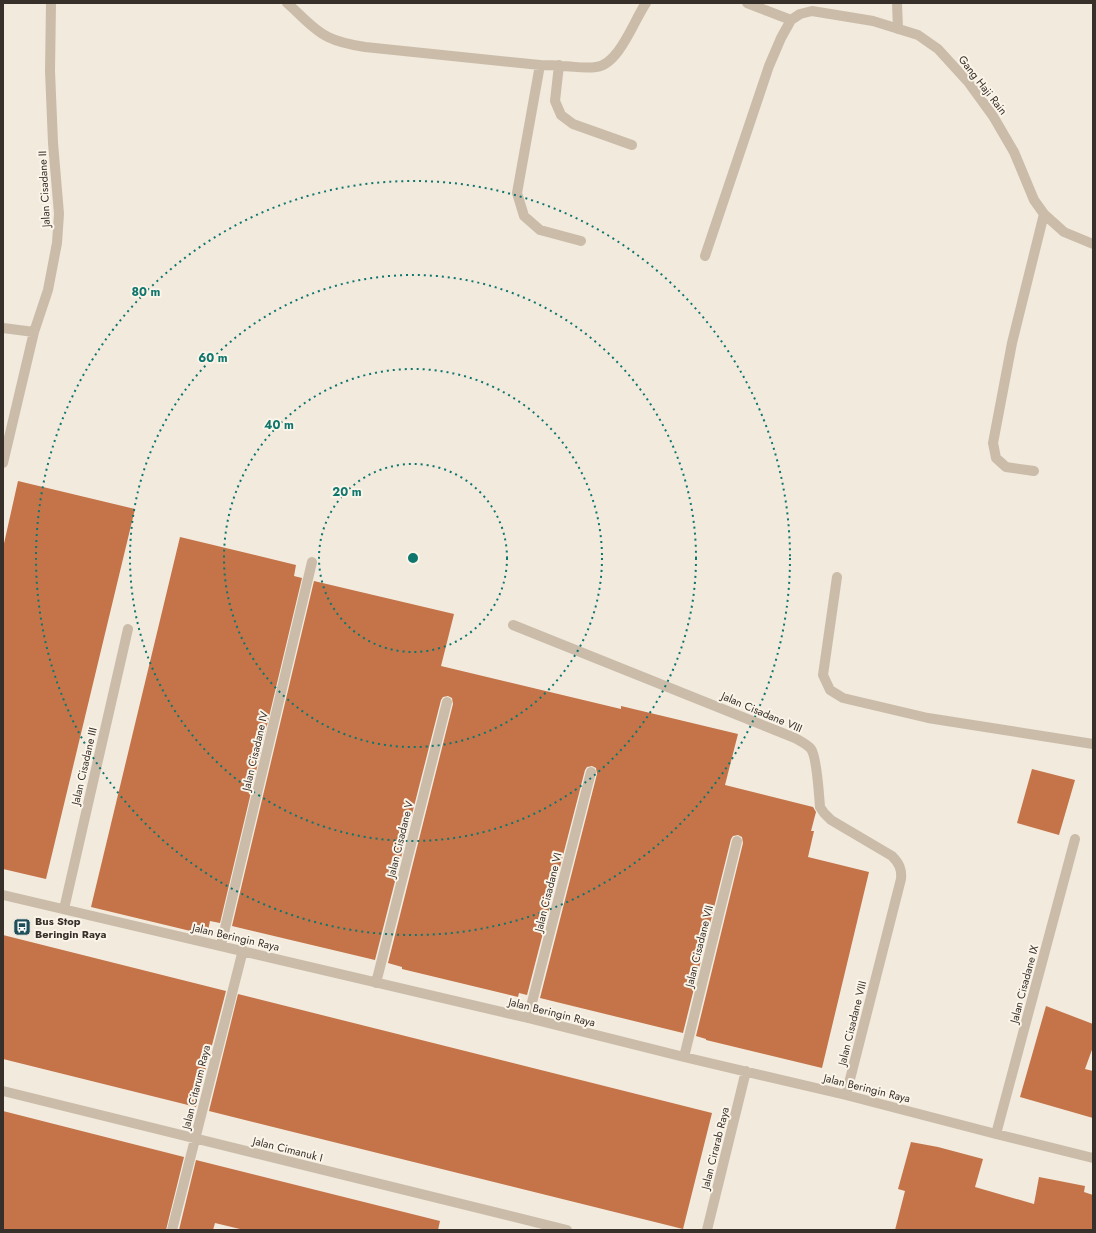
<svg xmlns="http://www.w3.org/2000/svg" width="1096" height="1233" viewBox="0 0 1096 1233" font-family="Jost,sans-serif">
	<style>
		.building { fill: #c47448 }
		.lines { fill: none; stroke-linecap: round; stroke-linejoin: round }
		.minor { stroke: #cabca9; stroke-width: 10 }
		.ring { fill: none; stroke: #0f766e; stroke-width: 2; stroke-dasharray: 2 4 }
		.labels { text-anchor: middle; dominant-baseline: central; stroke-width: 4; stroke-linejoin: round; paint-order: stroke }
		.street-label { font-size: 11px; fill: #372f29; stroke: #faf4e9 }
		.poi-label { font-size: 11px; font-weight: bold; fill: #372f29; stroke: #faf4e9; text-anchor: start }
		.centre { fill: #0f766e; stroke: #faf4e9; stroke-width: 2 }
		.ring-label { font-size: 12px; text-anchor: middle; font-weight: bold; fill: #0f766e; stroke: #faf4e9; stroke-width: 4; stroke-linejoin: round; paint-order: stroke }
	</style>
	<rect width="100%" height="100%" fill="#f2eadd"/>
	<path class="building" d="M 18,481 L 135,509 L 46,879 L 3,869 L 3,548 Z
		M 180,537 L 296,565 L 294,576 L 302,578 L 220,923 L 210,921 L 207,935 L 91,907 Z
		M 314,581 L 454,614 L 441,666 L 621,709 L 621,706 L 738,734 L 725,785 L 813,807 L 816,812 L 811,831 L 814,831 L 808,857 L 869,872 L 822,1068 L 706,1040 L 706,1039 L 696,1036 L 743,843 L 742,837 L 738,835 L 733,836 L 731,839 L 683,1033 L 540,998 L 597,774 L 596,768 L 592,766 L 587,767 L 585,770 L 527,995 L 519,993 L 518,997 L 402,969 L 402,967 L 388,963 L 453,704 L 452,698 L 448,696 L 443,697 L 441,700 L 375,960 L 232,926 Z
		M 1032,769 L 1075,780 L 1059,835 L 1017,823 Z
		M 3,935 L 226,991 L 196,1107 L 3,1059 Z
		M 238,994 L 712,1113 L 683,1229 L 209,1111 Z
		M 1046,1006 L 1093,1024 L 1093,1047 L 1085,1069 L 1093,1071 L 1093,1118 L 1020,1097 Z
		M 3,1111 L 184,1157 L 166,1230 L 3,1230 Z
		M 911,1142 L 938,1147 L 983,1159 L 975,1187 L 1034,1204 L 1039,1177 L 1085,1186 L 1084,1192 L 1093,1195 L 1093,1230 L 895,1230 L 905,1191 L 898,1189 Z
		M 196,1160 L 440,1221 L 438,1230 L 244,1230 L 215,1223 L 213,1230 L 179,1230 Z"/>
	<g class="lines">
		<path class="minor" d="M 287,3 C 300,14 313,30 328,37 C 340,43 352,45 365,47 L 540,65 C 547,65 554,65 561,66 C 573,66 584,69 596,67 C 619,65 634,20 646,3
			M 747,3 L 791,20
			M 897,3 L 898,29
			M 540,65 L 517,193 L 524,216 L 540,230 L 581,241
			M 559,65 L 555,101 L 561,115 L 573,124 L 632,145
			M 705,256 L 769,66 L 781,38 L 791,20 L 800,14 L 812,11 L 873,21 L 918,35 L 938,49 L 969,83 L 993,116 L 1014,152 L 1034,200 L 1044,214 L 1064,232 L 1093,244
			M 3,328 L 34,332
			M 3,463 L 34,332 L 48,290 L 57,243 L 59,214 L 53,143 L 50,71 L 51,3
			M 1034,471 L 1006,467 L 996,458 L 993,443 L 1012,343 L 1044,214
			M 837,577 L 823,675 L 830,690 L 843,698 L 928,718 L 1093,744
			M 513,625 L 795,738 C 800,741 807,744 811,749 C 817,757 819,795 820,807 L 824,813 L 831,820 L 892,856 C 899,863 902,869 901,879 L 846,1095
			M 3,895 L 528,1018 L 684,1057 L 846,1095 L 996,1134 L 1093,1158
			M 64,909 L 128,629
			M 221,945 L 312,562
			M 376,983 L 447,702
			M 528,1018 L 591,772
			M 684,1057 L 737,841
			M 3,1091 L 567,1230
			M 996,1134 L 1075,839
			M 172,1230 L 243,950
			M 707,1230 L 746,1071"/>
	</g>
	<g class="ring">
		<circle cx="413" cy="558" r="94"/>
		<circle cx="413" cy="558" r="189"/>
		<circle cx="413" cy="558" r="283"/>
		<circle cx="413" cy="558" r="377"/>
	</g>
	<defs>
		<symbol id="bus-square" viewBox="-11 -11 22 22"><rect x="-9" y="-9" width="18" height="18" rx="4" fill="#1e4e58" stroke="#faf4e9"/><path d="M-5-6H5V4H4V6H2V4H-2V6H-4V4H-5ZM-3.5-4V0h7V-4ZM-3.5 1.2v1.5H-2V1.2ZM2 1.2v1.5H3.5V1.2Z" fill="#fff"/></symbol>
	</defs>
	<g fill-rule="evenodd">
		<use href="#bus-square" x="12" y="917" width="20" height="20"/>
	</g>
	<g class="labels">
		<g class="street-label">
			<text transform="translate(983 85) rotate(52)">Gang Haji Rain</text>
			<text transform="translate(44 189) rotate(-93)">Jalan Cisadane II</text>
			<text transform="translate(762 712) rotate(23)">Jalan Cisadane VIII</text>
			<text transform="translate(255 751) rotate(-77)">Jalan Cisadane IV</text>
			<text transform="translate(84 766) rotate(-77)">Jalan Cisadane III</text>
			<text transform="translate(400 839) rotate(-76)">Jalan Cisadane V</text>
			<text transform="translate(548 892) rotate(-76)">Jalan Cisadane VI</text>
			<text transform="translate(236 937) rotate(13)">Jalan Beringin Raya</text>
			<text transform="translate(699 946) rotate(-76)">Jalan Cisadane VII</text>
			<text transform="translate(1024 984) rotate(-75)">Jalan Cisadane IX</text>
			<text transform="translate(552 1012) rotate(14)">Jalan Beringin Raya</text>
			<text transform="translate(852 1023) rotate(-76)">Jalan Cisadane VIII</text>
			<text transform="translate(196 1087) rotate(-76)">Jalan Citarum Raya</text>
			<text transform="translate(867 1088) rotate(14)">Jalan Beringin Raya</text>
			<text transform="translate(715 1148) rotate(-76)">Jalan Cirarab Raya</text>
			<text transform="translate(288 1149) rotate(14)">Jalan Cimanuk I</text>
		</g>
		<g class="poi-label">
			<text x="35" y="921">Bus Stop<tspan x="35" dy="13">Beringin Raya</tspan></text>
		</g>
	</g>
	<circle cx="413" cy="558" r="6" class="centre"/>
	<g class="ring-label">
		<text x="146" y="296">80 m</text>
		<text x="213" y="362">60 m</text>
		<text x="279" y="429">40 m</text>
		<text x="347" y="496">20 m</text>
	</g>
	<rect width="1096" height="1233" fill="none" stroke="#372f29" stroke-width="8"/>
</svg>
